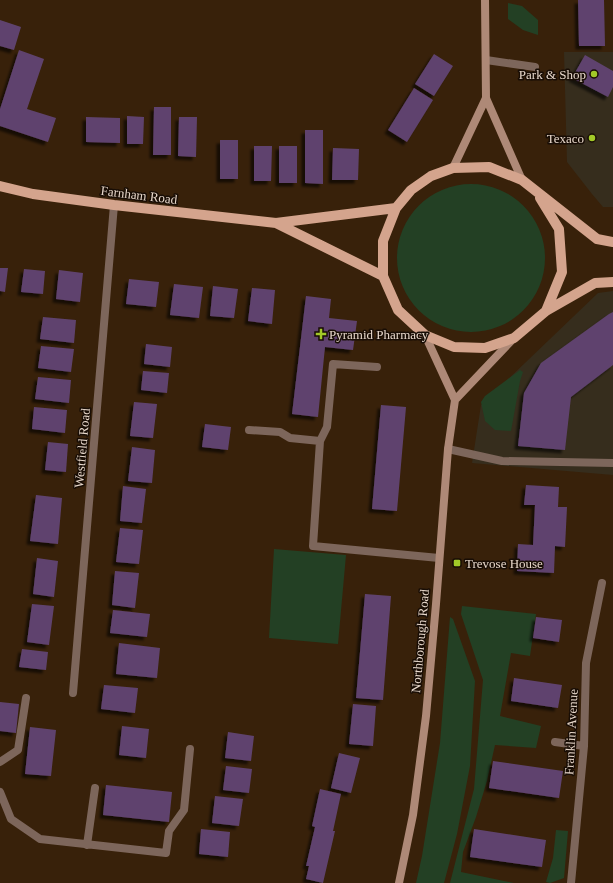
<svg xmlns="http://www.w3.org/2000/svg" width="613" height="883" viewBox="0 0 613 883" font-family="'Times New Roman',serif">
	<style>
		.commercial { fill: #362d1d }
		.green { fill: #234024 }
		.building { fill: #5f436e; filter: url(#shadow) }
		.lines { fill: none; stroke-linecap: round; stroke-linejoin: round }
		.lane { stroke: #7d665b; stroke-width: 8 }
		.street { stroke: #7d665b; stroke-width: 8 }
		.secondary { stroke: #ae8977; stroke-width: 8 }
		.primary { stroke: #d4a48d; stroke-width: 10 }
		.poi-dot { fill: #a2c928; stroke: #180d05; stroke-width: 1.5 }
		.labels { text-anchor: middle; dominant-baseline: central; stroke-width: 3; stroke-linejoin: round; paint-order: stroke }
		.poi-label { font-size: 13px; fill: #e8d8cb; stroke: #180d05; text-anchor: end }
		.street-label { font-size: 13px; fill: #e8d8cb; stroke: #180d05 }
	</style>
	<defs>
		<filter id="shadow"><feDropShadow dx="-3.5" dy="3.5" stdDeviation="1" flood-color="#0009"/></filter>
	</defs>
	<rect width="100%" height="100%" fill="#38210a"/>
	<path class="commercial" d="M 564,52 L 613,52 L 613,207 L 603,207 L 592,194 L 567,162 Z
		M 613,291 L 613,475 L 472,463 L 481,405 L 598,293 Z"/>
	<path class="green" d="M 508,3 L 522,6 L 538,20 L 538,35 L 523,30 L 508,19 Z
		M397 258a74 74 0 1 1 148 0a74 74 0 1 1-148 0Z
		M 520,370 L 523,372 L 520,381 L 511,431 L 495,430 L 485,421 L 481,402 L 485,396 Z
		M 274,549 L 346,555 L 338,644 L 269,638 Z
		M 462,606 L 536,614 L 530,656 L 511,653 L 500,716 L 541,726 L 536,748 L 495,745 L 487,781 L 476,817 L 463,852 L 461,872 L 514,883 L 450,883 L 474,789 L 483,680 L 461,614 Z
		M 450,617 L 453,619 L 475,681 L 470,766 L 457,834 L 444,883 L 416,883 L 422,856 L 440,743 Z
		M 556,830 L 568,831 L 564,878 L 550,883 L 546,882 L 553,858 Z"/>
	<path class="building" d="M 578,0 L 604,0 L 605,46 L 579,46 Z
		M 0,20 L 21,27 L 14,50 L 0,46 Z
		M 19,50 L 44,59 L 27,109 L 56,118 L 48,142 L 0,126 L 0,109 Z
		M 434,54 L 453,66 L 434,96 L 415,84 Z
		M 585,55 L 613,71 L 613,87 L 608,97 L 572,78 Z
		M 414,88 L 433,100 L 407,142 L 388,130 Z
		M 154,107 L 171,107 L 171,155 L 153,155 Z
		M 127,116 L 144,117 L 143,144 L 127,144 Z
		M 86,117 L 120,118 L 120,143 L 86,142 Z
		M 179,117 L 197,117 L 196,157 L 178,156 Z
		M 305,130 L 323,130 L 323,184 L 305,183 Z
		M 220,140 L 238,140 L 238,179 L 220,179 Z
		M 254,146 L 272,146 L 271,181 L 254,181 Z
		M 279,146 L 297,146 L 297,183 L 279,183 Z
		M 333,148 L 359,149 L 358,180 L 332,180 Z
		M 0,268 L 8,268 L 5,292 L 0,291 Z
		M 24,269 L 45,271 L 43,294 L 21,292 Z
		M 59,270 L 83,273 L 80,302 L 56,299 Z
		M 129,279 L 159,282 L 156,307 L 126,304 Z
		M 174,284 L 203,287 L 199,318 L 170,315 Z
		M 213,286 L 238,289 L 234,318 L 210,316 Z
		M 252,288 L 275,290 L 272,324 L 248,321 Z
		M 306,296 L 331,299 L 329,318 L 357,321 L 353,350 L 325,347 L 318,417 L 292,414 Z
		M 613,312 L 613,365 L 571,397 L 565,450 L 518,446 L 524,393 L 541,363 L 609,314 Z
		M 43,317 L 76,320 L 74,343 L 40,339 Z
		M 146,344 L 172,347 L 170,367 L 144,364 Z
		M 41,346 L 74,349 L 71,372 L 38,368 Z
		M 143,371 L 169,373 L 167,393 L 141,390 Z
		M 38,377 L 71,380 L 69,403 L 35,399 Z
		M 134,402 L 157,404 L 153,438 L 130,436 Z
		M 381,405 L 406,407 L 397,511 L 372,509 Z
		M 34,407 L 67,410 L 65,433 L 32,429 Z
		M 205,424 L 231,427 L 228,450 L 202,447 Z
		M 48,442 L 68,444 L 66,472 L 45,470 Z
		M 132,447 L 155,450 L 152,483 L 128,481 Z
		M 526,485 L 559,487 L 558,507 L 567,507 L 565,547 L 555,546 L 554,573 L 517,571 L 518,544 L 533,545 L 535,505 L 524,505 Z
		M 123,486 L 146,489 L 142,523 L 120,521 Z
		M 36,495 L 62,498 L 58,544 L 30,541 Z
		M 120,528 L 143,530 L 139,564 L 116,562 Z
		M 37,558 L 58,561 L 54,597 L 33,594 Z
		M 115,571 L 139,573 L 135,608 L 112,605 Z
		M 365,594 L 391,596 L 383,700 L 356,698 Z
		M 32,604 L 54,606 L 49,645 L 27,642 Z
		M 113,610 L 150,614 L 147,637 L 110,633 Z
		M 536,617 L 562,620 L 559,642 L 533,638 Z
		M 119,643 L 160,648 L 157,678 L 116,674 Z
		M 22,649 L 48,652 L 46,670 L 19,667 Z
		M 514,678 L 562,685 L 558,708 L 511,701 Z
		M 104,685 L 138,688 L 135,713 L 101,709 Z
		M 0,702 L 19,704 L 16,733 L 0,731 Z
		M 353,704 L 376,706 L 373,746 L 349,744 Z
		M 122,726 L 149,729 L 146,758 L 119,755 Z
		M 30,727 L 56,730 L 51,776 L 25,774 Z
		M 228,732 L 254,736 L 251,761 L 225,758 Z
		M 339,753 L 360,758 L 351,793 L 331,788 Z
		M 493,761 L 563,771 L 559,798 L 489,788 Z
		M 226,766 L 252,769 L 249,793 L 223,790 Z
		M 106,785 L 172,792 L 169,822 L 103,815 Z
		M 320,789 L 341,794 L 333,831 L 335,831 L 323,883 L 306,879 L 309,866 L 306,866 L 315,827 L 312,826 Z
		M 215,796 L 243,799 L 239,826 L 212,823 Z
		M 201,829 L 230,832 L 228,857 L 199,854 Z
		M 474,829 L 546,840 L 542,867 L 470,857 Z"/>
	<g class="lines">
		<path class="lane" d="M 486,60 L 535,67
			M 377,367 L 333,364 L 327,427 L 320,441 L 313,546 L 439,558
			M 249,430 L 280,432 L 290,438 L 320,441
			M 0,762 L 18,750 L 26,698"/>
		<path class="street" d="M 448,449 L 502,461 L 613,463
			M 73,693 L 114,205
			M 555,742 L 584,746
			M 0,792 L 11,819 L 40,839 L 166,853 L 169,831 L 184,810 L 190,749
			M 87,845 L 95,788
			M 571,883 L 584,746 L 586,663 L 602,583"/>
		<path class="secondary" d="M 485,0 L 486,98 L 522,180
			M 453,168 L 486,98
			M 455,400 L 513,339
			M 399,883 L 413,815 L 426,716 L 436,604 L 448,449 L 455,400 L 425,335"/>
		<path class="primary" d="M 0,186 L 33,194 L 114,205 L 276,223 L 396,208
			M 540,198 L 559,229 L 562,272 L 546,311
			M 276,223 L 383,276
			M 613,242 L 597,239 L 522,180 L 489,167 L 453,168 L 431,176 L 411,190 L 396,208 L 383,241 L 383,276 L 398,310 L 425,335 L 454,347 L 485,348 L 514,338 L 546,311 L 595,283 L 613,282"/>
	</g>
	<g class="poi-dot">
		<circle cx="594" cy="74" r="4"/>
		<circle cx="592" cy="138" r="4"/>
		<path d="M319 328h4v4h4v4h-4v4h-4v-4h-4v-4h4z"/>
		<rect x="453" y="559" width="8" height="8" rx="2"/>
	</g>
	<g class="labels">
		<g class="poi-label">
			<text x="586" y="74">Park &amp; Shop</text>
			<text x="584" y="138">Texaco</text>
			<text x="329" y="334" text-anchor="start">Pyramid Pharmacy</text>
			<text x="465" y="563" text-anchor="start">Trevose House</text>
		</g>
		<g class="street-label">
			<text transform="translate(139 195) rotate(7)">Farnham Road</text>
			<text transform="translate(82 448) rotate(-85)">Westfield Road</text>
			<text transform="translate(420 641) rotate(-85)">Northborough Road</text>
			<text transform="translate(571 732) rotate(-87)">Franklin Avenue</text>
		</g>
	</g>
</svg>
